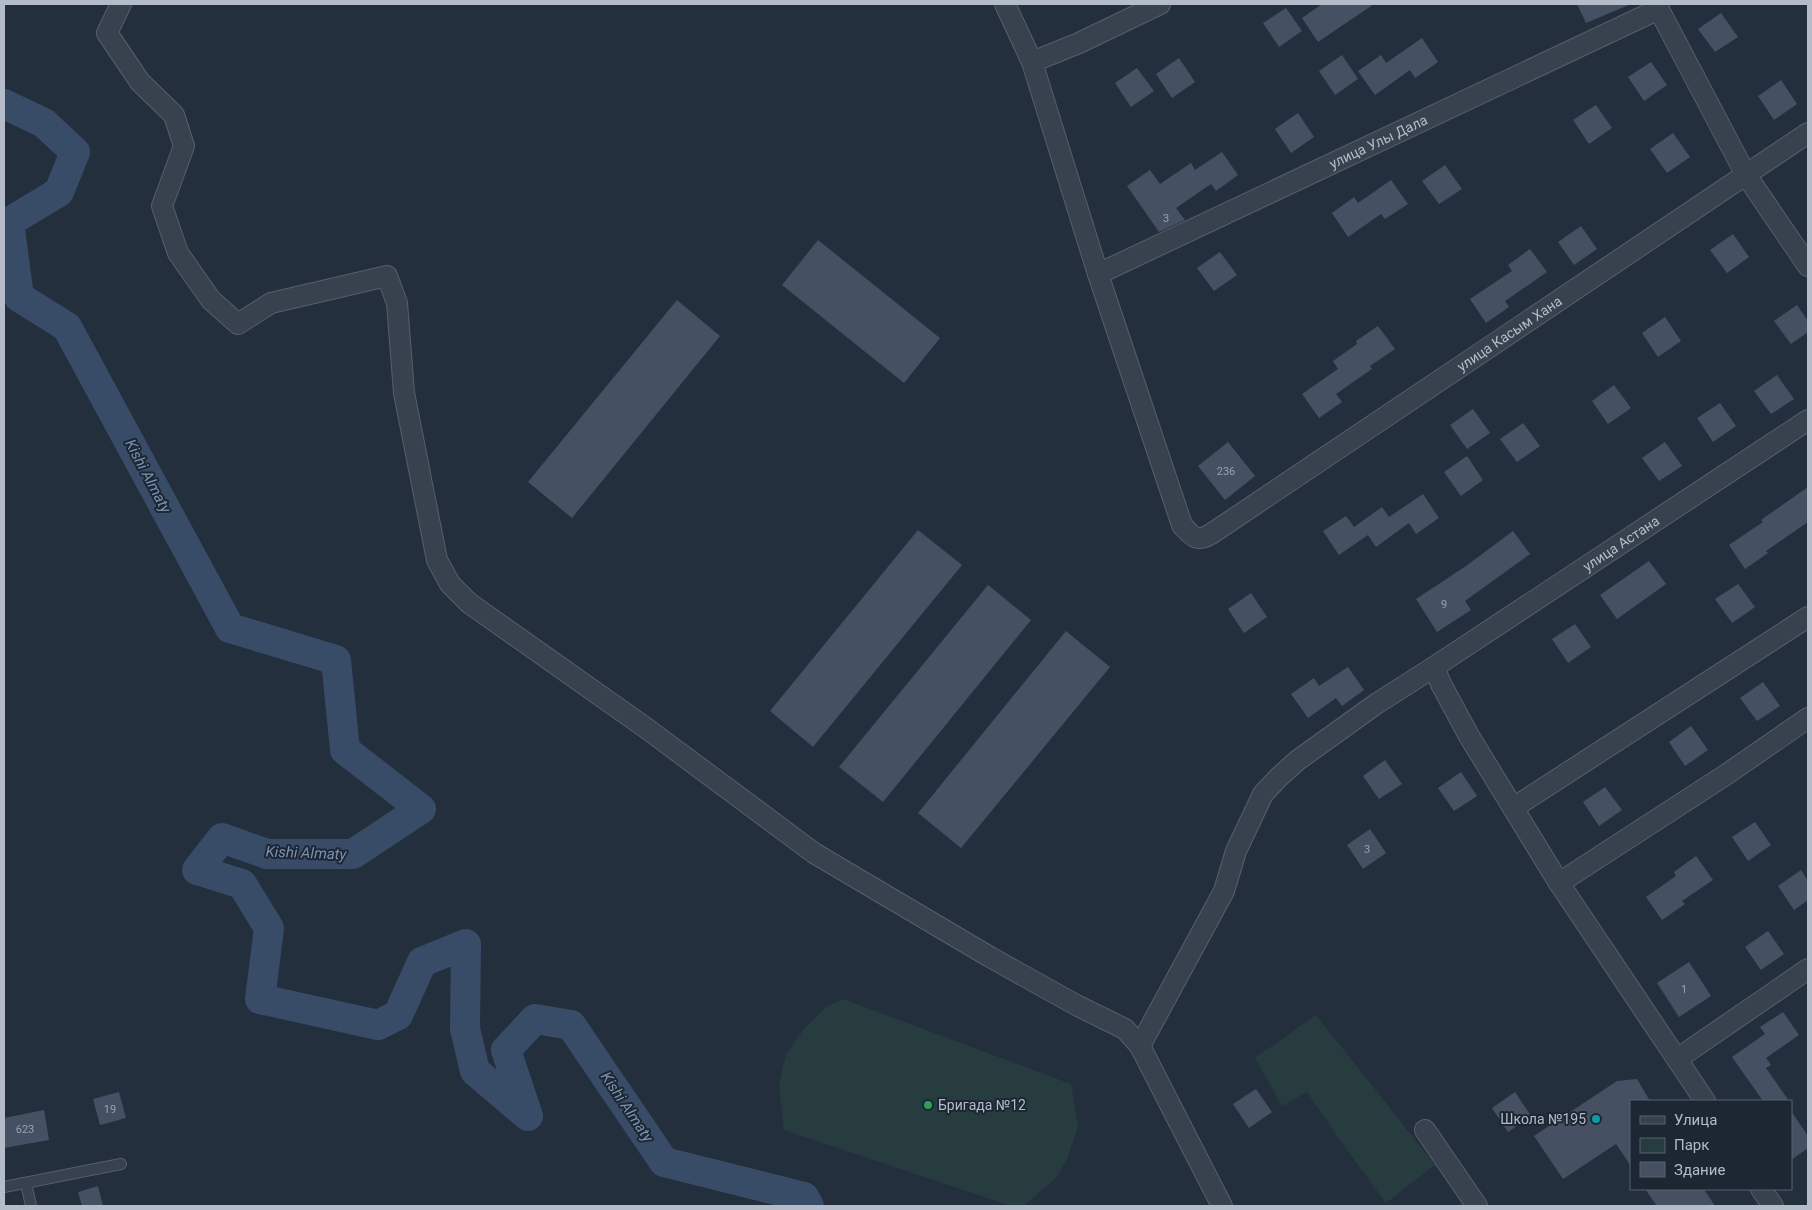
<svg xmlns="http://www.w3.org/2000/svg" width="1812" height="1210" viewBox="0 0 1812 1210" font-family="Roboto,sans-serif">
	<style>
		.green { fill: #263c3f }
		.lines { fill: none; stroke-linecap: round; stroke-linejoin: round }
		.river { stroke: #394c67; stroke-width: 30 }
		.building { fill: #455162 }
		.service-casing { stroke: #565f6c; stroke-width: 12 }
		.minor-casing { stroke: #565f6c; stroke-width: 22 }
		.service { stroke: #38414e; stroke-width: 10 }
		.minor { stroke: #38414e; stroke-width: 20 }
		.leisure-dot { fill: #2e9e5b; stroke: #1d2633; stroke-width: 2 }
		.culture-dot { fill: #0f9aa8; stroke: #1d2633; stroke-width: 2 }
		.labels { text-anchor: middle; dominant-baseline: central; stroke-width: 4; stroke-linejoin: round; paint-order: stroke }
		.number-label { font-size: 11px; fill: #98a1af }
		.street-label { font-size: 14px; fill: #b4bcc9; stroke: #1d2633 }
		.poi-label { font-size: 14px; fill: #b4bcc9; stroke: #1d2633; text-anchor: start }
		.water-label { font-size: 15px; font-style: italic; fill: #7c92b1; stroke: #1d2633 }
	</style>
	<rect width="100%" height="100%" fill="#242f3e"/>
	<path class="green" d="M 843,999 L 1071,1084 L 1078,1126 L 1067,1160 L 1056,1178 L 1024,1206 L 1011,1206 L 784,1130 L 779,1085 L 786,1054 L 804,1029 L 826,1007 Z
		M 1316,1015 L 1435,1165 L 1386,1203 L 1347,1150 L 1307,1092 L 1282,1106 L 1255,1058 Z"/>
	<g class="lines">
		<path class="river" d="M 4,104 L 44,123 L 75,152 L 59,192 L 9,222 L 19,297 L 67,327 L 230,628 L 336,660 L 345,750 L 421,809 L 353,854 L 267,854 L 222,838 L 197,870 L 242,884 L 269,928 L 260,999 L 378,1025 L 398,1015 L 422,962 L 466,944 L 465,1029 L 475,1071 L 528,1116 L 506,1050 L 535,1019 L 571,1025 L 664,1162 L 804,1197 L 809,1206"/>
	</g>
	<path class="building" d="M 1322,4 L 1374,4 L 1318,42 L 1302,18 Z
		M 1577,4 L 1631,4 L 1586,23 Z
		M 1286,8 L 1302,31 L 1279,47 L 1263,23 Z
		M 1721,13 L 1738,37 L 1715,52 L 1698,29 Z
		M 1422,38 L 1438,62 L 1415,78 L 1410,70 L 1375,95 L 1358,71 L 1381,55 L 1386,63 Z
		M 1342,55 L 1358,79 L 1335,95 L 1319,71 Z
		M 1179,58 L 1195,82 L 1172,98 L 1156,74 Z
		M 1651,62 L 1667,85 L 1644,101 L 1628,77 Z
		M 1137,68 L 1154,91 L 1131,107 L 1115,83 Z
		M 1781,80 L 1797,104 L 1774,120 L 1758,96 Z
		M 1596,105 L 1612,128 L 1589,144 L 1573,120 Z
		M 1298,113 L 1314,137 L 1291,153 L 1275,129 Z
		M 1673,133 L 1690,157 L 1667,173 L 1650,149 Z
		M 1222,152 L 1238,175 L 1216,191 L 1211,184 L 1176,208 L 1185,220 L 1159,232 L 1127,186 L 1150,170 L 1160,184 L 1191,163 L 1195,170 Z
		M 1445,165 L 1462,189 L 1439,204 L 1422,181 Z
		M 1391,180 L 1408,204 L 1385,219 L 1381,214 L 1348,237 L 1332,213 L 1354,197 L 1358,203 Z
		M 1581,226 L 1597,249 L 1574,265 L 1558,242 Z
		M 1733,234 L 1749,257 L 1727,273 L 1710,250 Z
		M 818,240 L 940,338 L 904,383 L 782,285 Z
		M 1530,249 L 1547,272 L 1505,301 L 1509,307 L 1486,323 L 1470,299 L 1512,271 L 1508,265 Z
		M 1220,252 L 1237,275 L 1214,291 L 1197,268 Z
		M 677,300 L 720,336 L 572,518 L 528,482 Z
		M 1797,305 L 1808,321 L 1808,332 L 1791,344 L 1774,321 Z
		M 1665,317 L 1681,341 L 1658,357 L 1642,333 Z
		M 1378,326 L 1395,349 L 1370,366 L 1372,369 L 1336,394 L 1342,402 L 1319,418 L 1302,394 L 1338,369 L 1333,361 L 1357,344 L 1356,341 Z
		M 1777,375 L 1794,399 L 1771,414 L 1754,391 Z
		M 1614,385 L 1631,408 L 1608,424 L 1592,401 Z
		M 1720,403 L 1736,426 L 1713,442 L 1697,418 Z
		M 1473,409 L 1490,433 L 1467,449 L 1450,425 Z
		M 1523,423 L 1540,446 L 1517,462 L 1500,439 Z
		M 1228,442 L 1255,476 L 1225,500 L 1198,466 Z
		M 1665,442 L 1682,466 L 1659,481 L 1642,458 Z
		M 1467,456 L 1483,480 L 1461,496 L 1444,472 Z
		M 1808,487 L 1808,522 L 1766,551 L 1768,553 L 1745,569 L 1729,545 L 1763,522 L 1761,520 Z
		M 1423,494 L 1439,518 L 1416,534 L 1409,523 L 1376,547 L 1368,535 L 1339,555 L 1323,531 L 1346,516 L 1354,527 L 1382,507 L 1389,517 Z
		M 918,530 L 962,565 L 813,747 L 770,711 Z
		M 1513,531 L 1530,554 L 1465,601 L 1471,610 L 1437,632 L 1416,599 L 1466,566 Z
		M 1649,561 L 1666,584 L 1617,619 L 1600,595 Z
		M 1738,584 L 1755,607 L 1732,623 L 1715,599 Z
		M 988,585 L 1031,620 L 883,802 L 839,767 Z
		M 1251,593 L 1267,617 L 1244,633 L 1228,609 Z
		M 1575,624 L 1591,647 L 1568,663 L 1552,639 Z
		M 1066,631 L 1110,667 L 961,848 L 918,813 Z
		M 1348,667 L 1364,690 L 1342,706 L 1336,698 L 1308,718 L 1291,694 L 1314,678 L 1319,686 Z
		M 1763,682 L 1780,706 L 1757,721 L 1740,698 Z
		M 1691,726 L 1708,750 L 1685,766 L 1669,742 Z
		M 1385,760 L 1402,784 L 1379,799 L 1363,776 Z
		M 1461,772 L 1477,796 L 1454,811 L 1438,788 Z
		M 1605,787 L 1622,810 L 1599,826 L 1583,802 Z
		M 1755,822 L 1771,845 L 1748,861 L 1732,837 Z
		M 1370,829 L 1386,853 L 1363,869 L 1347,845 Z
		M 1696,856 L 1713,880 L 1682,901 L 1685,904 L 1662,920 L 1646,897 L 1676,876 L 1674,872 Z
		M 1801,870 L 1808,881 L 1808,900 L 1794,910 L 1778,886 Z
		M 1768,931 L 1784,954 L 1761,970 L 1745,947 Z
		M 1689,962 L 1711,996 L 1679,1017 L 1657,983 Z
		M 1783,1012 L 1799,1035 L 1766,1058 L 1771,1065 L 1766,1068 L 1789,1101 L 1763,1101 L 1732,1057 L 1765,1034 L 1760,1027 Z
		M 1637,1079 L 1650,1101 L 1631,1101 L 1631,1166 L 1616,1144 L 1563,1179 L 1534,1136 L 1617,1081 Z
		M 1256,1089 L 1272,1112 L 1249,1128 L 1233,1104 Z
		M 119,1092 L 126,1118 L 100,1125 L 93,1099 Z
		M 1515,1092 L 1531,1116 L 1508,1132 L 1492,1108 Z
		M 44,1110 L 49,1140 L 4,1148 L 4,1118 Z
		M 1791,1111 L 1808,1136 L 1808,1148 L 1791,1160 Z
		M 98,1186 L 103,1206 L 82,1206 L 78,1192 Z
		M 1645,1189 L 1704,1189 L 1715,1206 L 1657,1206 Z"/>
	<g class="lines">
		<defs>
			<path id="service" d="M 26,1183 L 31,1206
				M 4,1187 L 121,1164"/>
			<g id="minor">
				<path d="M 121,4 L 107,33 L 140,82 L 174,115 L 184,146 L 162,206 L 178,253 L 211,300 L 238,324 L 271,303 L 387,276 L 397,303 L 404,393 L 437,560 L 450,584 L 469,603 L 646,728 L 814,853 L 990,957 L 1078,1006 L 1125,1029 L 1140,1046 L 1222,1206"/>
				<path id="s1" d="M 1005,4 L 1032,62 L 1098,274 L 1182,525 C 1192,536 1196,543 1211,534 L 1808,133"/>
				<path d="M 1656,4 L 1746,175 L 1808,266"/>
				<path d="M 1032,62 L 1079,43 L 1160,4"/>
				<path id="s2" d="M 1098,274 L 1659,9"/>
				<path d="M 1434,667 L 1441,684 L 1469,736 L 1559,883"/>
				<path d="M 1513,808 L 1808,617"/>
				<path id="s3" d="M 1140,1046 L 1224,891 L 1236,851 L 1263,794 L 1279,777 L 1298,760 L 1376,704 L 1434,667 L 1808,420"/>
				<path d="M 1677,1059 L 1808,969"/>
				<path d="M 1705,1101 L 1559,883 L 1727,774 L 1808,718"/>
				<path d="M 1425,1130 L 1477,1206"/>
				<path d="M 1761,1189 L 1773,1206"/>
			</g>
		</defs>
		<use href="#service" class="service-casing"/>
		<use href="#minor" class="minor-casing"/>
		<use href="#service" class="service"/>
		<use href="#minor" class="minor"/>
	</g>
	<circle class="leisure-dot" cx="928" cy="1105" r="5"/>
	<circle class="culture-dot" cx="1596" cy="1119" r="5"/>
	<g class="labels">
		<g class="number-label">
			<text x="1166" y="218">3</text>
			<text x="1226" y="471">236</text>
			<text x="1444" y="604">9</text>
			<text x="1367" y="849">3</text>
			<text x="1684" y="989">1</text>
			<text x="110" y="1109">19</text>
			<text x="25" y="1129">623</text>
		</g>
		<g class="street-label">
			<text stroke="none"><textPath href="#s2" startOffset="310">улица Улы Дала</textPath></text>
			<text stroke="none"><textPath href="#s1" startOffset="945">улица Касым Хана</textPath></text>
			<text stroke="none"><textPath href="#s3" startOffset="719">улица Астана</textPath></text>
		</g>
		<g class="poi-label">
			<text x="938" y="1105">Бригада №12</text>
			<text x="1586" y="1119" text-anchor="end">Школа №195</text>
		</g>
		<g class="water-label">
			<text transform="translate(148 476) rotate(62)">Kіshі Almaty</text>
			<text transform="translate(306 853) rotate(2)">Kіshі Almaty</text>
			<text transform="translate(627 1107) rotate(56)">Kіshі Almaty</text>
		</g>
	</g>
	<rect width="1812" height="1210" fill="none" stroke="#b4bcc9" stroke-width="10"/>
	<rect x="1630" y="1100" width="162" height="90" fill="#1d2633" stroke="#59626f"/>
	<rect x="1640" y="1116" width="25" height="8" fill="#38414e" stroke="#59626f"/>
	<text x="1674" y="1125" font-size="15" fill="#b4bcc9">Улица</text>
	<rect x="1640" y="1138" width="25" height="15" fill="#263c3f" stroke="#59626f"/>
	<text x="1674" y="1150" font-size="15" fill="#b4bcc9">Парк</text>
	<rect x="1640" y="1162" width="25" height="15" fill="#455162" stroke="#59626f"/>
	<text x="1674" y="1175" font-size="15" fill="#b4bcc9">Здание</text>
</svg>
